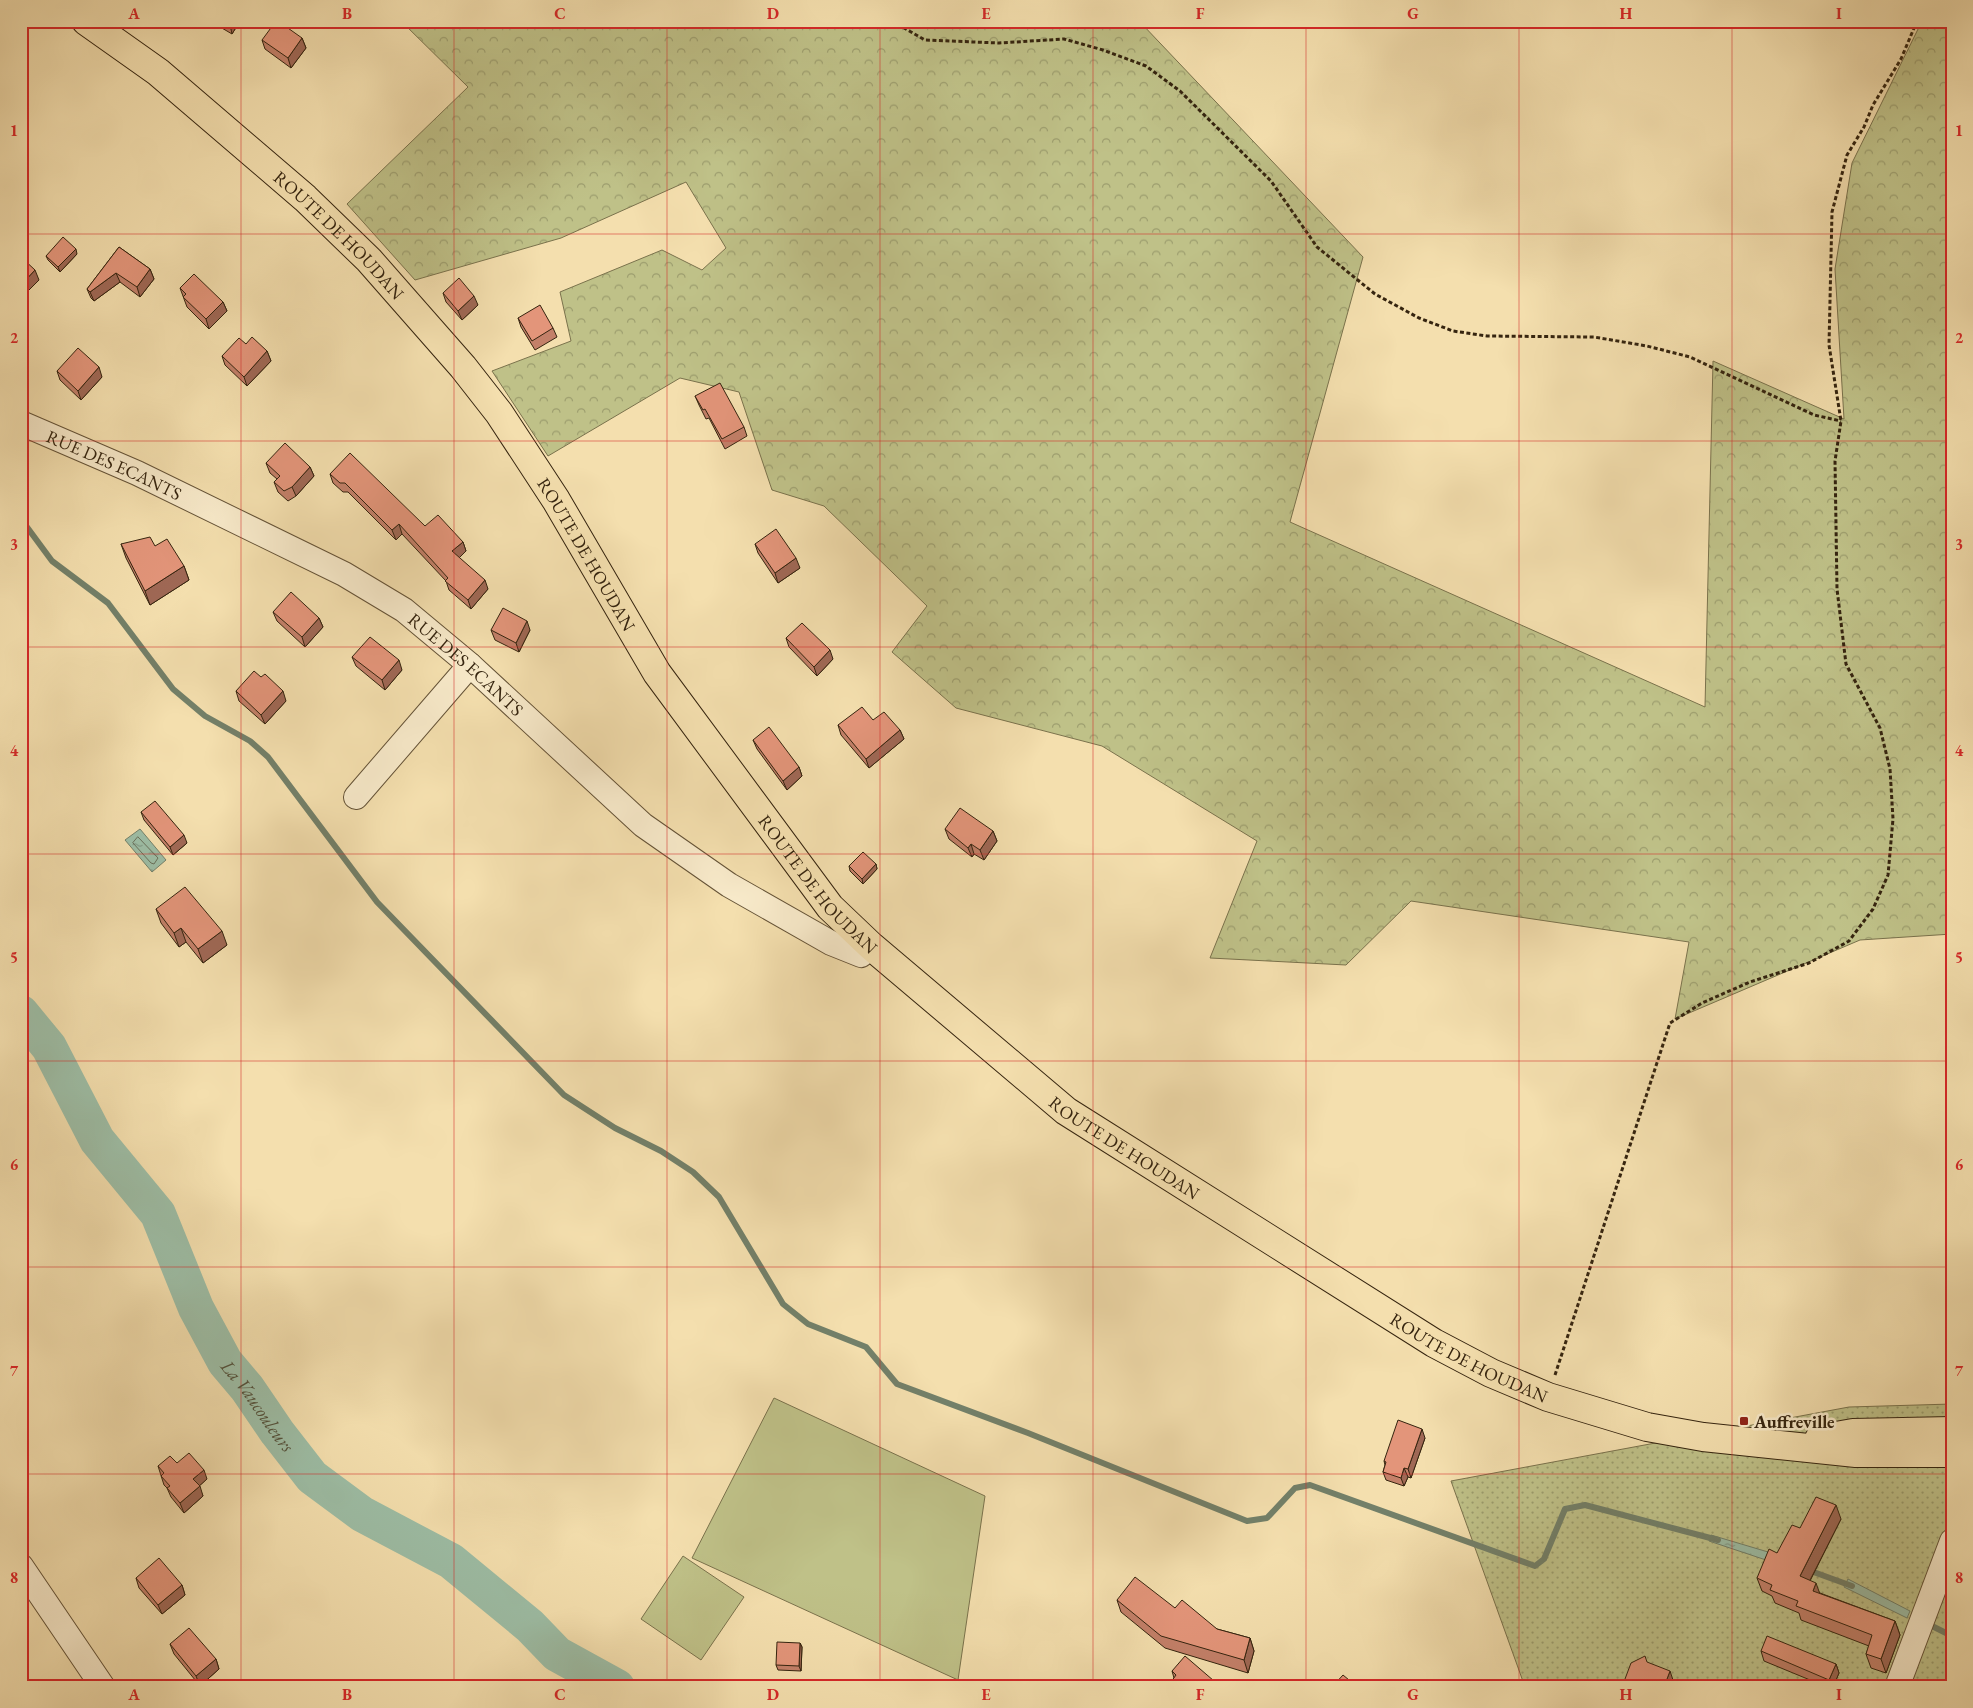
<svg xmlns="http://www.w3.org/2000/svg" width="1973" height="1708" viewBox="0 0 1973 1708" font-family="'EB Garamond',serif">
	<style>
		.grass { fill: url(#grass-dots); stroke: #7a724c }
		.forest { fill: url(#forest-crowns); stroke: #7a724c }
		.garden { fill: #bfc188; stroke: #7a724c }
		.water { fill: url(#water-ripples); stroke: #738069 }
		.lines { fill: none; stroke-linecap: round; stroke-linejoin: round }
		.shore { stroke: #69705a; stroke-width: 1 }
		.stream { stroke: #738069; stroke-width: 6 }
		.river { stroke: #9dbda5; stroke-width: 36 }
		.minor-casing { stroke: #655337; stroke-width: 26 }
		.major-casing { stroke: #35240f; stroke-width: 30 }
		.path { stroke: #35240f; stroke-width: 3; stroke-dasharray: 4 2.5; stroke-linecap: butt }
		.minor { stroke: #f8eaca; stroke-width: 24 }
		.major { stroke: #f4dfae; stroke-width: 28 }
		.wall { fill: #c38069; stroke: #35240f }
		.shaded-wall { fill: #9f6855; stroke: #35240f }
		.building { fill: #e3957a; stroke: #35240f }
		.grid { fill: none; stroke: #d62828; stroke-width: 1; stroke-opacity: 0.55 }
		.poi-dot { fill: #8f2418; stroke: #f8eaca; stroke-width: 2 }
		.labels { text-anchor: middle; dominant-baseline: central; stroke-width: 5; stroke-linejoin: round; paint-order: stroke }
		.street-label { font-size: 18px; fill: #35240f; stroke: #f8eaca }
		.poi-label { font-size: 18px; font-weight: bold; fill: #35240f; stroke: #f8eaca; text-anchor: start }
		.water-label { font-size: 19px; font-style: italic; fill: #54523c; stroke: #f8eaca }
		.neatline { fill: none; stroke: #d62828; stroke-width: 2 }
		.grid-label { font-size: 16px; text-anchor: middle; font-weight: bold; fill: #d62828 }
	</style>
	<defs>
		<pattern id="grass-dots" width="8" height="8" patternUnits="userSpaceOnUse" patternTransform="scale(1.25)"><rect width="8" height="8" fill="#bfc188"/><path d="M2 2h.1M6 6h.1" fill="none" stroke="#9c9d6e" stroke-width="1.8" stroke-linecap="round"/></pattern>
		<pattern id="forest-crowns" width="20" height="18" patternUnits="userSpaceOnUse" patternTransform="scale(1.25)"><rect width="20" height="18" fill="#bfc188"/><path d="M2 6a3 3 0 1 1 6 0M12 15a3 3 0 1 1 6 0" fill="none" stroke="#9c9d6e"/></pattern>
		<pattern id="water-ripples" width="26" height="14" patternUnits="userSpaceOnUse" patternTransform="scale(1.25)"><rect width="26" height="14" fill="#9dbda5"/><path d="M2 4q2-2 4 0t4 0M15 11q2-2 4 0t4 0" fill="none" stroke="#819985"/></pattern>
	</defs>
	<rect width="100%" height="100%" fill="#f4dfae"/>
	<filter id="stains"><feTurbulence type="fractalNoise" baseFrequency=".004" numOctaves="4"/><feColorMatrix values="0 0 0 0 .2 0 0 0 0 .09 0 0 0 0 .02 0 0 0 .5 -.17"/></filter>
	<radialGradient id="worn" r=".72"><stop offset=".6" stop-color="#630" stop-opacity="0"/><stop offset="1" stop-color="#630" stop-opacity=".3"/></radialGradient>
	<path class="grass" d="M 1952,1404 L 1952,1687 L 1525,1687 L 1451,1481 L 1849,1407 Z"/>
	<path class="forest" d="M 401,21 L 1142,21 L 1141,23 L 1363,257 L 1290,522 L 1705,707 L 1713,361 L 1844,419 L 1835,269 L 1852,163 L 1922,21 L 1952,21 L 1952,934 L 1860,940 L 1675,1019 L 1689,942 L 1411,901 L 1346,965 L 1210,958 L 1257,841 L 1102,746 L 956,708 L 892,652 L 927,606 L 824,506 L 772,490 L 739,392 L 680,378 L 548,456 L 492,371 L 571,341 L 560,292 L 662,250 L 702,270 L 726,248 L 686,182 L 561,238 L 415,280 L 347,204 L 468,87 Z"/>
	<path class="garden" d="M 774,1398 L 985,1496 L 958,1680 L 692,1558 Z
		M 683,1556 L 744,1597 L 701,1660 L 641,1619 Z"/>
	<path class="water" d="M 140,829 L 166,860 L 152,872 L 125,840 Z
		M 1711,1535 L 1795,1560 L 1769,1561 L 1709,1541 Z
		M 1848,1579 L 1910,1611 L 1907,1618 L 1844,1587 Z"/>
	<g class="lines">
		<path class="shore" d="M 138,837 L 158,858 L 154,864 L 151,863 L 133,843 Z"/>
		<path class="stream" d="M 21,519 L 52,561 L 108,603 L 173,689 L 205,716 L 250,741 L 268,757 L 377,902 L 564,1095 L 615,1128 L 661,1151 L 693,1172 L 719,1197 L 783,1304 L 808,1324 L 866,1347 L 897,1384 L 1028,1433 L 1247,1521 L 1267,1518 L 1295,1488 L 1310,1485 L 1535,1566 L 1544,1559 L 1565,1509 L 1585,1505 L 1718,1540
			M 1808,1570 L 1852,1586
			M 1926,1623 L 1952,1636"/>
		<path class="river" id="s1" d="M 21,1013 L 49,1047 L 97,1140 L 158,1214 L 196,1308 L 225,1362 L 247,1388 L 277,1432 L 312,1477 L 362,1514 L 451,1561 L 530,1626 L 557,1654 L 617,1687"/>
		<defs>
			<g id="minor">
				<path id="s2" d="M 21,423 L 137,473 L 344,574 L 404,610 L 470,665 L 643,825 L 729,885 L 831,943 L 861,955 L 871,946"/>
				<path d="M 356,797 L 470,665"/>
				<path d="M 21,1566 L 103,1687"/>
				<path d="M 1897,1687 L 1952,1541"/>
			</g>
			<g id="major">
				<path id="s3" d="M 86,21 L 158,72 L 305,198 L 369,260 L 463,367 L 499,413 L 556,500 L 657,673 L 830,907 L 871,946 L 1066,1111 L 1434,1343 L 1491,1373 L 1548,1397 L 1647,1427 L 1703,1437 L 1856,1453 L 1952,1453"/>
				<path d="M 1819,1439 L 1853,1433 L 1952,1431"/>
			</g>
		</defs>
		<use href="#minor" class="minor-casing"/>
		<use href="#major" class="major-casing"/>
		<path class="path" d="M 892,21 L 925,40 L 999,43 L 1064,39 L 1103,50 L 1146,66 L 1180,91 L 1271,181 L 1317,247 L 1375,294 L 1419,318 L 1453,331 L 1487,336 L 1594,337 L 1647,346 L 1690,357 L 1814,415 L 1841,421
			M 1555,1375 L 1670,1023 L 1702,1003 L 1750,982 L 1809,963 L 1849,941 L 1873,909 L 1888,875 L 1893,819 L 1890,769 L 1880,728 L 1846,664 L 1837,589 L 1835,461 L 1841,421 L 1829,345 L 1832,212 L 1847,155 L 1864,127 L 1873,105 L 1901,59 L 1917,21"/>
		<use href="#minor" class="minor"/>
		<use href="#major" class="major"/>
	</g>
	<path class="wall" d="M 210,21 L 240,21 L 232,34 Z
		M 302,38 L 306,48 L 291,68 L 265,49 L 262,40 Z
		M 119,247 L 150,269 L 154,279 L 140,297 L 120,282 L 94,301 L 91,298 L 87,289 Z
		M 77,254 L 60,272 L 48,260 L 46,256 Z
		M 180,288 L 223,302 L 227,311 L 209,329 L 187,307 Z
		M 443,293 L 478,305 L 462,320 L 446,302 Z
		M 518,318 L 553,328 L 557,337 L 535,350 L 521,327 Z
		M 246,344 L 267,351 L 271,361 L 247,386 L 225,365 L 222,356 Z
		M 57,371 L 102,377 L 81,400 L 60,380 Z
		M 695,396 L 744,427 L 747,436 L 725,449 L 709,418 L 706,419 L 699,405 Z
		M 266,463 L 310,467 L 314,476 L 296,496 L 288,501 L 278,492 L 274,482 L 277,479 L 270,473 Z
		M 330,474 L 425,526 L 463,542 L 466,551 L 459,557 L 488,589 L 471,609 L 449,590 L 446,581 L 402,534 L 396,540 L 348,492 L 343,492 L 333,483 Z
		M 121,544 L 184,566 L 189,580 L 150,605 L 126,558 Z
		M 755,544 L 800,568 L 778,583 L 758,553 Z
		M 273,612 L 319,618 L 323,627 L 305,647 L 277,621 Z
		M 491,630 L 530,630 L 519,652 L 495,640 Z
		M 786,638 L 833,659 L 817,676 L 789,647 Z
		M 352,657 L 402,670 L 385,690 L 356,666 Z
		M 236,691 L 286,701 L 265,724 L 239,701 Z
		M 873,720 L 900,730 L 904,739 L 869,768 L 841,735 L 838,725 Z
		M 753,740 L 799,767 L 802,776 L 787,790 L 757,749 Z
		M 141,812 L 187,843 L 173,855 L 144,820 Z
		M 945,829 L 993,831 L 997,841 L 984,860 L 974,854 L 972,857 L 949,839 Z
		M 876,864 L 877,869 L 863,884 L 850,871 L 849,866 Z
		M 156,909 L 227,945 L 203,963 L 186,942 L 179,947 L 161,923 Z
		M 1425,1438 L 1411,1478 L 1408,1477 L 1404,1486 L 1386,1480 L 1383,1472 L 1385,1465 L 1384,1461 Z
		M 177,1463 L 207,1479 L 199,1486 L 203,1496 L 184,1513 L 171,1497 L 167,1488 L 164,1485 L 158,1466 Z
		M 1841,1519 L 1810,1581 L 1820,1593 L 1895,1621 L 1900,1635 L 1886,1673 L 1871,1668 L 1866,1654 L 1869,1646 L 1801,1620 L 1799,1613 L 1775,1603 L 1772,1596 L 1762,1591 L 1757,1578 L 1777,1553 L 1800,1528 Z
		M 136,1578 L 182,1585 L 185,1595 L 162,1614 L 139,1588 Z
		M 1117,1600 L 1175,1608 L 1217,1629 L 1250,1638 L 1254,1651 L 1248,1673 L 1165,1648 L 1121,1612 Z
		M 800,1643 L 802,1647 L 801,1671 L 778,1670 L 776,1665 Z
		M 170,1644 L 216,1659 L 219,1669 L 200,1686 L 174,1654 Z
		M 1761,1651 L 1836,1664 L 1839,1673 L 1833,1687 L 1827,1687 L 1764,1661 Z
		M 1172,1671 L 1221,1687 L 1172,1687 L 1171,1682 L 1174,1678 Z"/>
	<path class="shaded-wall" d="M 235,21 L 240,21 L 232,34 L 231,29 Z
		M 302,38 L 306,48 L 291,68 L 288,58 Z
		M 23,123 L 26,132 L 21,144 L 21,126 Z
		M 76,249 L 77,254 L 60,272 L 58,267 Z
		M 150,269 L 154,279 L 140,297 L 137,287 Z
		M 35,270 L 39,280 L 21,298 L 21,285 Z
		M 116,273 L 120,282 L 94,301 L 90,292 Z
		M 474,296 L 478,305 L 462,320 L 458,311 Z
		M 223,302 L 227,311 L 209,329 L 206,319 Z
		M 267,351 L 271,361 L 247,386 L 244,377 Z
		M 99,367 L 102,377 L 81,400 L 78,391 Z
		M 310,467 L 314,476 L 296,496 L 292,487 Z
		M 399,524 L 402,534 L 396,540 L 392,530 Z
		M 463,542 L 466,551 L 456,561 L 452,551 Z
		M 796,558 L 800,568 L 778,583 L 775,573 Z
		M 184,566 L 189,580 L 150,605 L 145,591 Z
		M 485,580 L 488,589 L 471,609 L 468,600 Z
		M 319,618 L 323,627 L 305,647 L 302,637 Z
		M 527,621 L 530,630 L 519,652 L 516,643 Z
		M 830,650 L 833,659 L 817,676 L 814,667 Z
		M 399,660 L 402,670 L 385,690 L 382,680 Z
		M 283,691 L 286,701 L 265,724 L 261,715 Z
		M 900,730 L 904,739 L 869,768 L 866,759 Z
		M 799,767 L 802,776 L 787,790 L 783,781 Z
		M 993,831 L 997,841 L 984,860 L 980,850 Z
		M 184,835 L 187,843 L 173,855 L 170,847 Z
		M 971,844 L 974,854 L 972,857 L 968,848 Z
		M 876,864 L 877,869 L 863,884 L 862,879 Z
		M 181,928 L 186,942 L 179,947 L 174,933 Z
		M 222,931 L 227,945 L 203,963 L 198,949 Z
		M 1422,1429 L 1425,1438 L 1411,1478 L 1408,1469 Z
		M 1404,1468 L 1408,1477 L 1404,1486 L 1401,1478 Z
		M 204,1470 L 207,1479 L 197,1488 L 193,1479 Z
		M 200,1486 L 203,1496 L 184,1513 L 180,1503 Z
		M 1836,1505 L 1841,1519 L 1805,1590 L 1800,1576 Z
		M 1816,1583 L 1821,1597 L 1813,1591 Z
		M 182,1585 L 185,1595 L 162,1614 L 158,1605 Z
		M 1895,1621 L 1900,1635 L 1886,1673 L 1881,1659 Z
		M 1250,1638 L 1254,1651 L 1248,1673 L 1244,1660 Z
		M 800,1643 L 802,1647 L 801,1671 L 799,1666 Z
		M 216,1659 L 219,1669 L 200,1686 L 196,1676 Z
		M 1836,1664 L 1839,1673 L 1833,1687 L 1832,1687 L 1829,1680 Z
		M 1670,1671 L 1673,1680 L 1671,1687 L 1664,1687 Z"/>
	<path class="building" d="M 217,21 L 235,21 L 231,29 Z
		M 276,21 L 278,21 L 302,38 L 288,58 L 262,40 Z
		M 63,237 L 76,249 L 58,267 L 46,256 Z
		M 119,247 L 150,269 L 137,287 L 116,273 L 90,292 L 87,289 Z
		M 21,257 L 35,270 L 21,285 Z
		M 194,274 L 223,302 L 206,319 L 183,297 L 186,294 L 180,288 Z
		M 459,278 L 474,296 L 458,311 L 443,293 Z
		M 540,305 L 553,328 L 532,341 L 518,318 Z
		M 252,337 L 267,351 L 244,377 L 222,356 L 239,338 L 246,344 Z
		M 78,348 L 99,367 L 78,391 L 57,371 Z
		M 720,383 L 744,427 L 722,439 L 705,409 L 703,410 L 695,396 Z
		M 285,443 L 310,467 L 292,487 L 284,491 L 274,482 L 280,476 L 266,463 Z
		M 350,453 L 425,526 L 438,515 L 463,542 L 452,551 L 485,580 L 468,600 L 445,581 L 448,578 L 399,524 L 392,530 L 345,483 L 340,483 L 330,474 Z
		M 776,529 L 796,558 L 775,573 L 755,544 Z
		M 150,537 L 155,546 L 167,539 L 184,566 L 145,591 L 121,544 Z
		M 291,592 L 319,618 L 302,637 L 273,612 Z
		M 503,608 L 527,621 L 516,643 L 491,630 Z
		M 802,623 L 830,650 L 814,667 L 786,638 Z
		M 370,637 L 399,660 L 382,680 L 352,657 Z
		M 254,671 L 261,677 L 265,674 L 283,691 L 261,715 L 236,691 Z
		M 862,707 L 873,720 L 884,712 L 900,730 L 866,759 L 838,725 Z
		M 769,727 L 799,767 L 783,781 L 753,740 Z
		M 155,801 L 184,835 L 170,847 L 141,812 Z
		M 960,808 L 993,831 L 980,850 L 971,844 L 968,848 L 945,829 Z
		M 863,852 L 876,864 L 862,879 L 849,866 Z
		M 185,887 L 222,931 L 198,949 L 181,928 L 174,933 L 156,909 Z
		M 1398,1420 L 1422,1429 L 1408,1469 L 1404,1468 L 1401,1478 L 1383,1472 L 1386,1462 L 1384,1461 Z
		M 189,1453 L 204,1470 L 193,1479 L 200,1486 L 180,1503 L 167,1488 L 170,1486 L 161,1476 L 164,1473 L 158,1466 L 170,1456 L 177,1463 Z
		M 1816,1497 L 1836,1505 L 1800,1576 L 1816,1583 L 1813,1591 L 1895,1621 L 1881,1659 L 1866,1654 L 1872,1635 L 1796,1606 L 1798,1601 L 1770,1590 L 1772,1585 L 1757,1578 L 1769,1549 L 1777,1553 L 1792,1525 L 1800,1528 Z
		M 159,1558 L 182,1585 L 158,1605 L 136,1578 Z
		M 1135,1577 L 1175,1608 L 1182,1600 L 1217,1629 L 1250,1638 L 1244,1660 L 1161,1636 L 1117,1600 Z
		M 189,1628 L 216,1659 L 196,1676 L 170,1644 Z
		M 1767,1636 L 1836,1664 L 1829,1680 L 1761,1651 Z
		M 777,1642 L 800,1643 L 799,1666 L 776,1665 Z
		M 1185,1656 L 1221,1687 L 1176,1687 L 1171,1682 L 1176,1675 L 1172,1671 Z
		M 1645,1656 L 1647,1662 L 1670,1671 L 1664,1687 L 1622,1687 L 1631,1663 Z
		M 1343,1675 L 1349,1680 L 1363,1682 L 1362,1687 L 1332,1687 Z"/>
	<path class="grid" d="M 241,21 L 241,1687M 454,21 L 454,1687M 667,21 L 667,1687M 880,21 L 880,1687M 1093,21 L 1093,1687M 1306,21 L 1306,1687M 1519,21 L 1519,1687M 1732,21 L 1732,1687M 21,234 L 1952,234M 21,441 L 1952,441M 21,647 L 1952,647M 21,854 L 1952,854M 21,1061 L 1952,1061M 21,1267 L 1952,1267M 21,1474 L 1952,1474"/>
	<rect class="poi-dot" x="1739" y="1416" width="10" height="10" rx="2.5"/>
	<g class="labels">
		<g class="street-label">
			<text stroke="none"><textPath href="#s3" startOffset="332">ROUTE DE HOUDAN</textPath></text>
			<text stroke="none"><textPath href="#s2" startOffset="102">RUE DES ECANTS</textPath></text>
			<text stroke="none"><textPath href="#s3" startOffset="738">ROUTE DE HOUDAN</textPath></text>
			<text stroke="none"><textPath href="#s2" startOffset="509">RUE DES ECANTS</textPath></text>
			<text stroke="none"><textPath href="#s3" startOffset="1142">ROUTE DE HOUDAN</textPath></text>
			<text stroke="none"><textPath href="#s3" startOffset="1548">ROUTE DE HOUDAN</textPath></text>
			<text stroke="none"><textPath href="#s3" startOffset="1952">ROUTE DE HOUDAN</textPath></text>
		</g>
		<g class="poi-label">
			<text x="1754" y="1421">Auffreville</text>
		</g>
		<g class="water-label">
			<text stroke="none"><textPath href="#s1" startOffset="462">La Vaucouleurs</textPath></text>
		</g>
	</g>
	<rect width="1973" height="1708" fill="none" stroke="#f4dfae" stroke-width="55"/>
	<rect x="28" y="28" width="1918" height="1652" class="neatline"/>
	<g class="grid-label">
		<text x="134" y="19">A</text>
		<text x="347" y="19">B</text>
		<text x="560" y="19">C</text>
		<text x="773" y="19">D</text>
		<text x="986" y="19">E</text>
		<text x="1200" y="19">F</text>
		<text x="1413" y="19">G</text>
		<text x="1626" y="19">H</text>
		<text x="1839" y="19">I</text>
		<text x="14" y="136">1</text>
		<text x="1959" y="136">1</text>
		<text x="14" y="343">2</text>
		<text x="1959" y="343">2</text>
		<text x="14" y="550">3</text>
		<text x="1959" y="550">3</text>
		<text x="14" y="756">4</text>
		<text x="1959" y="756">4</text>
		<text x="14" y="963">5</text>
		<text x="1959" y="963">5</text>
		<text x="14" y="1170">6</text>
		<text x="1959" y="1170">6</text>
		<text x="14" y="1376">7</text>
		<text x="1959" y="1376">7</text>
		<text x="14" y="1583">8</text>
		<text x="1959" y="1583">8</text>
		<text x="134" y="1700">A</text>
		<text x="347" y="1700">B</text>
		<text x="560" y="1700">C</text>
		<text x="773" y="1700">D</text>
		<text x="986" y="1700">E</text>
		<text x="1200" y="1700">F</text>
		<text x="1413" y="1700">G</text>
		<text x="1626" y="1700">H</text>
		<text x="1839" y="1700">I</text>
	</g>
	<rect width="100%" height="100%" filter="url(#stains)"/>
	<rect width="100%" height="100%" fill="url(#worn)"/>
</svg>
